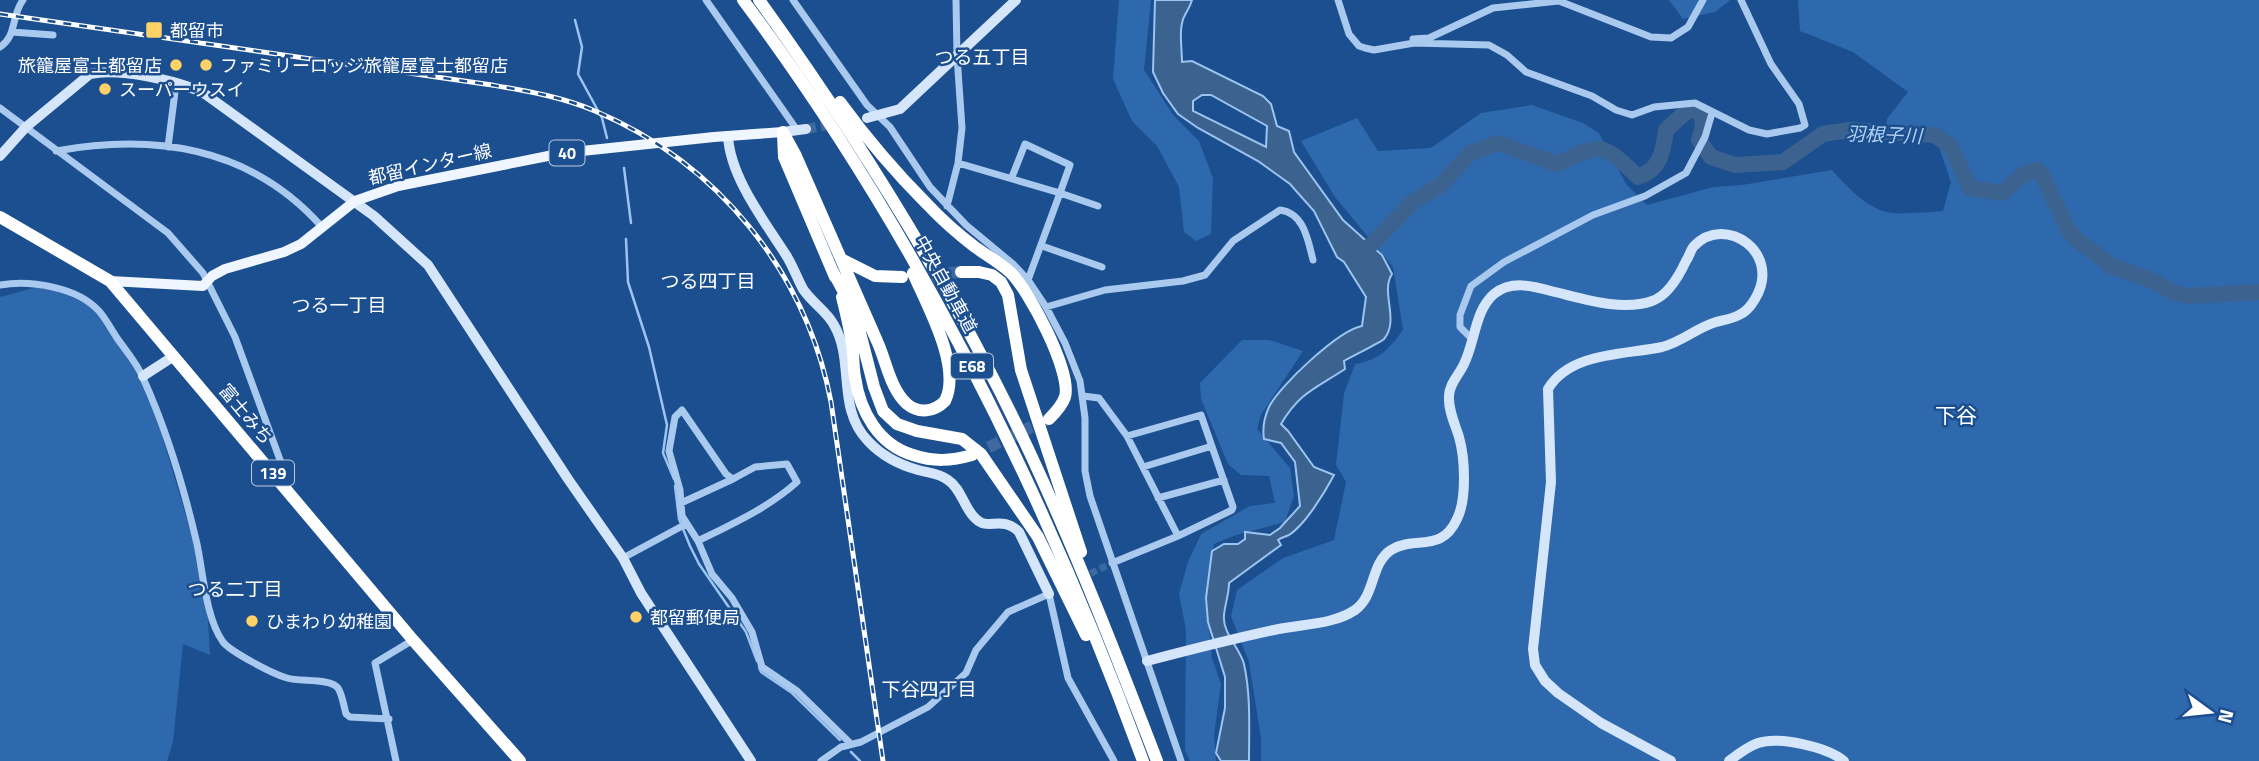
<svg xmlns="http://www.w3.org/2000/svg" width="2259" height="761" viewBox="0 0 2259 761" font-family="'Titillium Web','Noto Sans JP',sans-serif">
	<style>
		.green { fill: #2e69ad }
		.water { fill: #3c6290; stroke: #9cc4f0; stroke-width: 2; fill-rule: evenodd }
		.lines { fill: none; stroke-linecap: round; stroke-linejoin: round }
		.stream { stroke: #9cc4f0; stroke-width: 2.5 }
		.river { stroke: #3c6290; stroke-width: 16 }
		.street-tunnel { stroke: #3d69a0; stroke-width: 7; stroke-dasharray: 7 3.5; stroke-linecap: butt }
		.secondary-tunnel { stroke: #3d69a0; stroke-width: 10; stroke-dasharray: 10 5; stroke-linecap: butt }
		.highway-tunnel { stroke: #3d69a0; stroke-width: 12; stroke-dasharray: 12 6; stroke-linecap: butt }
		.street { stroke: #a9c9ee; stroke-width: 7 }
		.secondary { stroke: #d6e6fa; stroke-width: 10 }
		.primary { stroke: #f0f6ff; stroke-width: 10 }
		.highway { stroke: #fff; stroke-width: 12 }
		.rail-casing { stroke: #fff; stroke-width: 5 }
		.rail { stroke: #1b4f8f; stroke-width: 2.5; stroke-dasharray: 8; stroke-linecap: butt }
		.poi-dot { fill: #ffd166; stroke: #1b4f8f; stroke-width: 2.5 }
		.labels { text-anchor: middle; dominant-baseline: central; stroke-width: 5; stroke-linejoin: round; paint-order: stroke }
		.shield { fill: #1b4f8f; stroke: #bbcadd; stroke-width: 2 }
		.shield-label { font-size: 16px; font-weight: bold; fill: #fff }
		.poi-label { font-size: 18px; fill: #fff; stroke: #1b4f8f; text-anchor: start }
		.street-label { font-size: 18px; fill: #fff; stroke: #1b4f8f }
		.neighbourhood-label { font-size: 19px; fill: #fff; stroke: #1b4f8f }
		.water-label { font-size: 19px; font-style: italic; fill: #b5d3f5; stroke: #1b4f8f }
		.quarter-label { font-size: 21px; fill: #fff; stroke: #1b4f8f }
	</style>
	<rect width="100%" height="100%" fill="#1b4f8f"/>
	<path class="green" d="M 1119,0 L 1151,0 L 1144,70 L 1174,116 L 1199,141 L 1213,178 L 1211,234 L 1196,241 L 1184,232 L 1179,187 L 1157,146 L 1132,121 L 1113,79 Z
		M 1669,0 L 1730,0 L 1715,12 L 1683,19 Z
		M 1798,0 L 2259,0 L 2259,761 L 1261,761 L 1261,738 L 1249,662 L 1231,616 L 1237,590 L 1283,558 L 1334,540 L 1346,482 L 1336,465 L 1344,394 L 1355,364 C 1381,359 1388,350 1403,330 L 1393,267 L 1335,197 L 1301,141 L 1357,118 L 1378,151 L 1431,148 L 1481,113 L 1532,105 L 1583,123 L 1599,133 L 1626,184 L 1647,205 L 1713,187 L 1742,185 L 1832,170 C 1846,186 1870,212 1893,213 C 1909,214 1927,212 1943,211 L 1951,182 L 1938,144 L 1885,131 L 1887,119 L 1908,92 L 1853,52 L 1800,31 Z
		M 45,285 L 99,310 L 151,398 L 206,584 L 210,655 L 183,644 L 173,742 L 167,761 L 0,761 L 0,297 Z
		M 1242,340 L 1269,340 L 1303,351 L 1261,415 L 1257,429 L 1290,468 L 1294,496 L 1285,522 L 1236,535 L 1214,544 L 1206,598 L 1212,658 L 1221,684 L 1214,735 L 1216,761 L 1190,761 L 1185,750 L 1186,630 L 1179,594 L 1188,562 L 1201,534 L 1250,506 L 1275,503 L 1269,476 L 1241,475 L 1228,464 L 1201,399 L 1200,383 Z"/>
	<path class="water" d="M 1155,0 L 1192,0 C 1190,7 1188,9 1185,15 C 1178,27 1182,48 1182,62 L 1192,61 L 1263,96 L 1271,104 L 1277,126 L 1289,131 L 1294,152 L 1343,220 L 1382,255 L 1392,274 C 1380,292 1400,320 1384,339 C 1380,343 1352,356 1344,361 L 1345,369 C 1315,389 1300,392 1281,424 L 1288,431 L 1314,467 L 1334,475 C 1325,492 1305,525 1289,535 C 1285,537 1282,537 1278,540 L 1281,545 L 1229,583 C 1229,594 1225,604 1224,615 C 1222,633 1240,648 1244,664 C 1251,696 1249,729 1249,761 L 1221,761 L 1216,753 L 1225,708 L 1225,677 L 1208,622 L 1206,598 L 1212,551 L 1224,544 L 1238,544 L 1245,539 L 1245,532 L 1270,535 L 1280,528 L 1300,506 L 1295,462 L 1281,443 L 1264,439 C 1262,427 1264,418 1269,407 C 1279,386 1339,330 1362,326 L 1366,297 L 1344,262 L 1337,257 L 1314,211 L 1290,184 L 1258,161 L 1198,128 L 1178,114 L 1163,93 L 1153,72 ZM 1202,95 L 1211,95 L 1267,126 L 1266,147 L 1193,111 L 1193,101 Z"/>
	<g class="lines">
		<path class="stream" d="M 575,20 L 582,47 L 578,74 L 602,118 L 607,138
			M 624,168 L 631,223
			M 626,239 L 628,282 L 649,347 L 667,425 L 663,453 L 674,479
			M 675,486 L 679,519 L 690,546 L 699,564 L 746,632 L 757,661
			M 759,667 L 761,672 L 792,693 L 840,740
			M 851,752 L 860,761"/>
		<path class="river" d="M 1357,259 L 1414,201 L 1441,185 L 1470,153 L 1498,143 L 1557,164 C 1601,142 1603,143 1638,177 C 1661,169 1663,152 1666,130 L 1689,109 L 1701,113 L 1703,126 L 1699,140 L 1711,157 L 1735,165 L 1783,162 L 1823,134 L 1849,130 L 1935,135 L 1951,147 L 1970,188 L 2002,193 L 2024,174 L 2037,170 L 2042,175 L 2068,229 L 2075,238 L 2111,266 L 2151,280 L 2174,293 L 2190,296 L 2259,292"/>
		<path class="street-tunnel" d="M 1081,578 L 1112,563"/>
		<path class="secondary-tunnel" d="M 806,129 L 833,124"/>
		<path class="highway-tunnel" d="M 913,276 L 961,272
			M 972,455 L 1046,420"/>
		<path class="street" d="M 706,0 L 797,130
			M 793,0 L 867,105 L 890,127 L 930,187 L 966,225 L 1013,264 L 1028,280 L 1046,307 L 1065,343 L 1080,381 L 1085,418 L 1085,471 L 1090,496 L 1181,761
			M 1338,0 L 1349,34 L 1359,46 L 1365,48 L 1374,50 L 1414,43 L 1489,45 L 1507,55 L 1526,72 L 1592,96 L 1616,110 L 1632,115 L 1654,107 L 1695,103 L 1749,130 L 1767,134 L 1800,128 L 1805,125 L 1799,104 L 1771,64 L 1741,0
			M 12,32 L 53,35
			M 1413,39 L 1429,38 L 1493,8 L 1559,1 L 1651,37 L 1671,38 L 1688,27 L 1703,0
			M 0,47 C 17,36 11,16 23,0
			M 0,108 L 168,233 L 203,273 L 235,337 L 283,468 L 288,490
			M 168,147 L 176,84
			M 56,151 C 156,133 252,148 322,227
			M 958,163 L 1060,193 L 1028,280
			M 1012,177 L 1025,144 L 1070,165 L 1060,193 L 1098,206
			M 947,206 L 958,163 L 962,128 L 957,56 L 956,0
			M 1042,246 L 1102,267
			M 0,285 C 31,280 77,287 99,311 C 106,319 111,329 117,338 C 126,351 137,363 143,378 C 167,431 184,488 197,544 C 203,572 206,619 223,642 C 231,652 273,674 287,678 C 300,682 330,678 338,688 C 342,694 344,706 346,714 L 350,717 L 389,719
			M 1046,307 L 1105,290 L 1183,281 L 1205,275 L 1233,241 L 1280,210 C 1304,213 1308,240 1313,260
			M 1472,339 L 1460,327 L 1460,315 L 1471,286 L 1504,262 L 1593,215 L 1645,196 L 1686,173 L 1705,137 L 1712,113
			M 1083,396 L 1099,398 L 1127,436 L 1178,536
			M 1143,467 L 1212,446
			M 1158,498 L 1224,480
			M 681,503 L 733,479
			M 698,541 C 732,524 768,508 797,482 L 787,464 L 755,467 L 733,479 L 726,474 L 682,410 L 675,417 L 669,451 L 680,490 L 682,516 L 698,541 L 712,574 L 732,598 L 752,632 L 762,667 L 797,691 L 850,743
			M 623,558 L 686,524
			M 1112,563 L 1178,536 L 1232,510 L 1233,507 L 1201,415 L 1127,436
			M 396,761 L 375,663 L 413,640
			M 821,761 L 841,747 L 861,742 L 928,707 L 966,673 L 976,650 L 1008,612 L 1049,594 L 1068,678 L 1114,761"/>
		<path class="secondary" d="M 867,118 L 900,109 L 1016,0
			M 783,132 L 806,129
			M 728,136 C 730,177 765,222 786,255 C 793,266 797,278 803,289 C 812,303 827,311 834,325 C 855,361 836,408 868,441 C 881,455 900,465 918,470 C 928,473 939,473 948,480 C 962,489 964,509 976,519 C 988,531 1002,515 1019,532 L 1049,594
			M 0,156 L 26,127 L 90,74 C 119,68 178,80 205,94 L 374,216 L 428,265 L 568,479 L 623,558 L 641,593 L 751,761
			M 143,376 L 174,356
			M 1147,661 C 1189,650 1232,639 1274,630 C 1300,624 1333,625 1355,610 C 1376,595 1370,564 1391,550 C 1415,535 1441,554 1457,519 C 1467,499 1465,458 1459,437 C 1455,424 1448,410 1449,396 C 1449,384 1459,375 1464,364 C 1475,342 1475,310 1494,294 C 1511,280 1533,286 1551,291 C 1581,298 1621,312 1652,301 C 1667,296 1679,276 1686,261 C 1689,257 1691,249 1694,246 C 1725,213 1783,253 1755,299 C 1751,306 1746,312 1739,315 C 1732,319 1723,320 1716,322 C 1696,328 1682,342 1662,347 C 1624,355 1570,352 1548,389 L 1551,482 L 1533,649 L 1535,665 L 1545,681 L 1558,693 L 1601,723 L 1671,761
			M 1729,761 C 1738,754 1747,747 1758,743 C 1779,736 1827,747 1844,761"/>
		<path class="primary" d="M 110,281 L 203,286 L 212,276 L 225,269 L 284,252 L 301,244 L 355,201 L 398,186 L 563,153 L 714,137 L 783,132"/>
		<path class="highway" d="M 743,0 C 916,231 1044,491 1143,761
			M 759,0 C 862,143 955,293 1030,453 C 1077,554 1117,657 1157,761
			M 840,102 C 867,139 895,172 927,204 C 942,220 958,234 975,247 C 986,255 999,262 1010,272 C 1029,290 1072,372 1065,397 C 1062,406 1055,413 1049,419
			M 783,132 L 795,154 C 822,216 850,278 877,341 C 886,360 890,389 907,404 C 919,414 934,412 945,401 C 962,367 927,305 913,273
			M 783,134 L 784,157 L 835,277
			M 0,217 L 110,281 L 413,640 L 520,761
			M 841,259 L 875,276 L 902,277
			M 832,270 L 855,313 L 874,387 L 883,411 L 897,424 L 917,431 L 962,439 L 981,454 L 1038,537 L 1086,635
			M 961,272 L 979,272 L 992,275 L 1001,282 L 1008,295 L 1021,370 L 1081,552
			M 842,297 C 846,313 850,329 852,345 C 854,356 853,367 855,377 C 860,412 879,445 913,455 C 934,462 951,461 972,455"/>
		<defs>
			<path id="rail" d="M 0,14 L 492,85 C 527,91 563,97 595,111 C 718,163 806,272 831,402 L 883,761"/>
		</defs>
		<use href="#rail" class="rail-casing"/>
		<use href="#rail" class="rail"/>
	</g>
	<g class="poi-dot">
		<rect x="145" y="21" width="18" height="18" rx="3.5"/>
		<circle cx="176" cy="65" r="7"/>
		<circle cx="206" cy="65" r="7"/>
		<circle cx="105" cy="89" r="7"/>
		<circle cx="636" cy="617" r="7"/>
		<circle cx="252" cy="621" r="7"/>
	</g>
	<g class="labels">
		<g class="shield">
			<rect x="549.5" y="140.5" width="35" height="25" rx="5"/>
			<rect x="951" y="353.5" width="42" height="25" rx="5"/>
			<rect x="252" y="460.5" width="42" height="25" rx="5"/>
		</g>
		<g class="shield-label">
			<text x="567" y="153">40</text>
			<text x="972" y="366">E68</text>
			<text x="273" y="473">139</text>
		</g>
		<g class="poi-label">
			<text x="170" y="30">都留市</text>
			<text x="162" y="65" text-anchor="end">旅籠屋富士都留店</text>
			<text x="220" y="65">ファミリーロッジ旅籠屋富士都留店</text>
			<text x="119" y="89">スーパーウスイ</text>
			<text x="650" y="617">都留郵便局</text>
			<text x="266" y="621">ひまわり幼稚園</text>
		</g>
		<g class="street-label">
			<text transform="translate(430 164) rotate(-13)">都留インター線</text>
			<text transform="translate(946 284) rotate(61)">中央自動車道</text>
			<text transform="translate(246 414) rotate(50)">富士みち</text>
		</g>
		<g class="neighbourhood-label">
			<text x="982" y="56">つる五丁目</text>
			<text x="708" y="280">つる四丁目</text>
			<text x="339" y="304">つる一丁目</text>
			<text x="235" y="588">つる二丁目</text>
			<text x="929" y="688">下谷四丁目</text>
		</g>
		<g class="water-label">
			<text transform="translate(1884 134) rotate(2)">羽根子川</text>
		</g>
		<g class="quarter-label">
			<text x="1956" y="415">下谷</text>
		</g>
	</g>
	<g transform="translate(2210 712) rotate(105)" stroke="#1b4f8f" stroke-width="5" paint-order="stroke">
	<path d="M0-5L12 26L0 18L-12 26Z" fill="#ffffff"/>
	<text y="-10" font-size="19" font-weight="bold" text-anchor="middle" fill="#ffffff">N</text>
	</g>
</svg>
